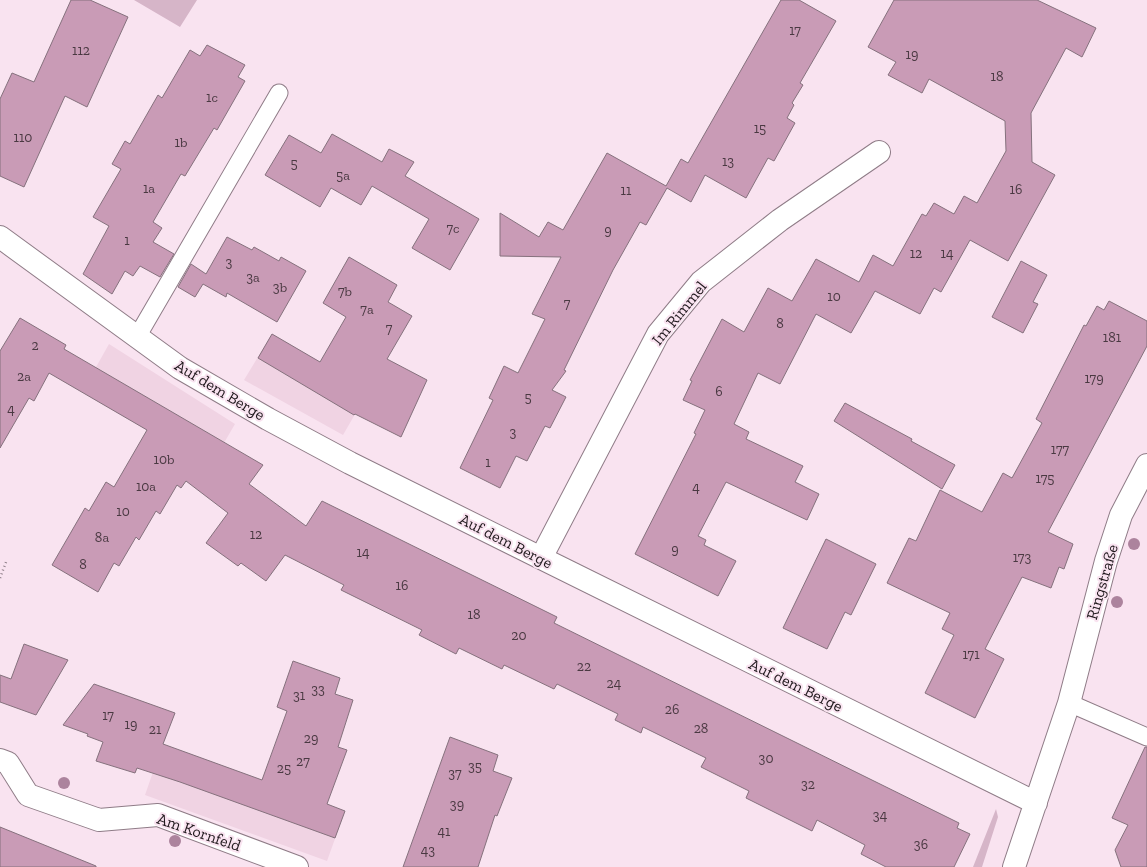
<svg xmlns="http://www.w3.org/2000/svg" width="1147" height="867" viewBox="0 0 1147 867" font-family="'Zilla Slab',serif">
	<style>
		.built { fill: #f0d3e3 }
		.green { fill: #d6b5c8 }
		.building { fill: #c99bb6; stroke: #85717d }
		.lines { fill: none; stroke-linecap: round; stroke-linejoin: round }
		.lane-casing { stroke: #8f7c87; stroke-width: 19 }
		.street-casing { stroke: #8f7c87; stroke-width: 24 }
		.path { stroke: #8c7d86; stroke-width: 2.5; stroke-dasharray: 1 3; stroke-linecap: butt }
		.lane { stroke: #fff; stroke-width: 17 }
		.street { stroke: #fff; stroke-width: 22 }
		.tree { fill: #ac839d }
		.labels { text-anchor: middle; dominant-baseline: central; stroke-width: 4; stroke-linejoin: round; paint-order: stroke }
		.number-label { font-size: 14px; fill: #4a3942 }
		.street-label { font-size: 16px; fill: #1f181c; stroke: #f9e3f0 }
	</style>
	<rect width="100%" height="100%" fill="#f9e3f0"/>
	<path class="built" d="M 272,334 L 369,390 L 343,435 L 244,380 Z
		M 109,344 L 235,424 L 210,467 L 82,392 Z
		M 153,772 L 261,780 L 345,811 L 327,861 L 145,795 Z"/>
	<path class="green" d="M 134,0 L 197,0 L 180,27 Z
		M 996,809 L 998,817 L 982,867 L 973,867 Z"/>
	<path class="building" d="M 71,0 L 90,0 L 128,17 L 87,107 L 65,96 L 24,187 L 0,176 L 0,99 L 12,73 L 34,82 Z
		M 781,0 L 799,0 L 836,21 L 800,83 L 803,85 L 792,103 L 794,105 L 787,118 L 795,123 L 774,161 L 768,158 L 746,198 L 705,175 L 691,202 L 667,188 L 646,225 L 640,222 L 613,270 L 564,370 L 566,371 L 552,390 L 566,397 L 550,428 L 545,426 L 527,461 L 516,456 L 500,488 L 460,468 L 493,400 L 489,398 L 504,366 L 518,373 L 545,319 L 532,314 L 561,257 L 500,256 L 500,213 L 539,237 L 548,222 L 563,230 L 607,153 L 666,186 L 681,159 L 688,163 Z
		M 894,0 L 1037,0 L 1096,28 L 1082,57 L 1066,48 L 1031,113 L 1032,162 L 1055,175 L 1008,261 L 970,240 L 941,292 L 934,288 L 920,314 L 875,291 L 851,333 L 816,314 L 780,384 L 758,373 L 734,424 L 749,432 L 746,439 L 803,466 L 795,482 L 819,494 L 807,520 L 726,482 L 698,536 L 706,540 L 704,545 L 736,561 L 718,596 L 635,554 L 696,434 L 694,433 L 705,410 L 683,400 L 692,381 L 690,380 L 722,319 L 744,332 L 768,288 L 792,301 L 816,259 L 859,282 L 873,255 L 893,266 L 922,214 L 926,216 L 934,203 L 954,214 L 964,196 L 977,203 L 1006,151 L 1005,121 L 929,79 L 922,93 L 888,75 L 896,62 L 868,47 Z
		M 207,45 L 245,65 L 238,77 L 245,81 L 217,130 L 214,128 L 185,176 L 181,174 L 153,222 L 162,228 L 153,242 L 174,254 L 160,277 L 140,266 L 133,276 L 125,271 L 112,294 L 83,274 L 109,226 L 93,217 L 121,169 L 112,164 L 125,141 L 130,144 L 158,95 L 162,98 L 190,50 L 200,56 Z
		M 332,134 L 382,162 L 389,149 L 414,162 L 405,176 L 479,219 L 450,270 L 412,248 L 429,219 L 372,186 L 361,205 L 331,188 L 320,207 L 265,175 L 289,135 L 321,153 Z
		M 227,237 L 252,250 L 254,247 L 279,261 L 281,257 L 306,271 L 277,322 L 227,293 L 226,297 L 203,284 L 195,297 L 178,287 L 191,264 L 206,274 Z
		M 349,257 L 397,285 L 388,302 L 412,316 L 387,359 L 427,380 L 401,437 L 355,414 L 354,415 L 258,358 L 272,334 L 320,362 L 346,317 L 323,303 Z
		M 1021,261 L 1047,275 L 1033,302 L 1038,304 L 1023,333 L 992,317 Z
		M 1109,301 L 1147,321 L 1147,346 L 1048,532 L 1073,544 L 1064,569 L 1059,567 L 1051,588 L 1022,577 L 985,649 L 1004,659 L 975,718 L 925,693 L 954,635 L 942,629 L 950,613 L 887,583 L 909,538 L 916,541 L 940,490 L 982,512 L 1003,473 L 1012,478 L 1042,423 L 1036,419 L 1084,325 L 1086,326 L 1097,306 L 1104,310 Z
		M 20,318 L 66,345 L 64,349 L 263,465 L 249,484 L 306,526 L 322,501 L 557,617 L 554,623 L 959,823 L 957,828 L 970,834 L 954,867 L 886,867 L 861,854 L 865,845 L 817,820 L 812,831 L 746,798 L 749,791 L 701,767 L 706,758 L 643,727 L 641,733 L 615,720 L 618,714 L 557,684 L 554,689 L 504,665 L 502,669 L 459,648 L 456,654 L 419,635 L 422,630 L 341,590 L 344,585 L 285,555 L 266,581 L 241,563 L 238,566 L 206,543 L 228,513 L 186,481 L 181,488 L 177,485 L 160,514 L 156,511 L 139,540 L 136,537 L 119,566 L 114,563 L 98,592 L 52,565 L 85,508 L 89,511 L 106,482 L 114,487 L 147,430 L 49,373 L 34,401 L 29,398 L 0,448 L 0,351 Z
		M 845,403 L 912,439 L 911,441 L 955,465 L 942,489 L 834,421 Z
		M 826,539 L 876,564 L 851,615 L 845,612 L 827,649 L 783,628 Z
		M 24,644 L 68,660 L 36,715 L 0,702 L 0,675 L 11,679 Z
		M 293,661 L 340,678 L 335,694 L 353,700 L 338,747 L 347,750 L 327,804 L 345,811 L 335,838 L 180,782 L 137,768 L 135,773 L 96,761 L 103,742 L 87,736 L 88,734 L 63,725 L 94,684 L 175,713 L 163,744 L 262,780 L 287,711 L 277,707 Z
		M 450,737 L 498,755 L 493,771 L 512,778 L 497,816 L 495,815 L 478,867 L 403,867 Z
		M 1145,747 L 1147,747 L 1147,867 L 1121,867 L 1115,850 L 1128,825 L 1112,818 Z
		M 0,827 L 96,866 L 96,867 L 0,867 Z"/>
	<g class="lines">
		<defs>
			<path id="lane" d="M 137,337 L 279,93
				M 1069,703 L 1147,737"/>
			<path id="street" d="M 0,237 L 180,368 L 268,419 L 350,463 L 541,558 L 1036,803
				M 541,558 L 658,334 L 701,282 L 780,220 L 879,152
				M 0,760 L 8,763 L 28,795 L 99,820 L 158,815 L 297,867
				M 1014,867 L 1069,703 L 1106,561 L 1121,515 L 1147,465"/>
		</defs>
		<use href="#lane" class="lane-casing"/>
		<use href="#street" class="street-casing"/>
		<path class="path" d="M 0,578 L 6,562"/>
		<use href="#lane" class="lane"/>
		<use href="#street" class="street"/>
	</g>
	<g class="tree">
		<circle cx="1134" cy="544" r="6"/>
		<circle cx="1117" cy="602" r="6"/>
		<circle cx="64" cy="783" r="6"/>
		<circle cx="175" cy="841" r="6"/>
	</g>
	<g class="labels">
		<g class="number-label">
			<text x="795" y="30">17</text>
			<text x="81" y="50">112</text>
			<text x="912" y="54">19</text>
			<text x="997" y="76">18</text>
			<text x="212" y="97">1c</text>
			<text x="760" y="128">15</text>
			<text x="23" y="137">110</text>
			<text x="181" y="142">1b</text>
			<text x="728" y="161">13</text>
			<text x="294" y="163">5</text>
			<text x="343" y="175">5a</text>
			<text x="149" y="188">1a</text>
			<text x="1016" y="189">16</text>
			<text x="626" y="190">11</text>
			<text x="453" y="228">7c</text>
			<text x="608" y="230">9</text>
			<text x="127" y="240">1</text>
			<text x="916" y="253">12</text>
			<text x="947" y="253">14</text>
			<text x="229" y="262">3</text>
			<text x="253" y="277">3a</text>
			<text x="280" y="287">3b</text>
			<text x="345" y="291">7b</text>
			<text x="834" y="296">10</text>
			<text x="567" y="303">7</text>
			<text x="367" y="309">7a</text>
			<text x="780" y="323">8</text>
			<text x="389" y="328">7</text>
			<text x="1112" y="337">181</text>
			<text x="35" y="345">2</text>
			<text x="24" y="376">2a</text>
			<text x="1094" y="378">179</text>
			<text x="719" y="391">6</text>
			<text x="528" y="397">5</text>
			<text x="11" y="409">4</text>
			<text x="513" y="432">3</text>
			<text x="1060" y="449">177</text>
			<text x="164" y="459">10b</text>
			<text x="488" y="462">1</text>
			<text x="1045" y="478">175</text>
			<text x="146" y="486">10a</text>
			<text x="696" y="487">4</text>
			<text x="123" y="511">10</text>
			<text x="256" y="534">12</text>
			<text x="102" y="537">8a</text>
			<text x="675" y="549">9</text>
			<text x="363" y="552">14</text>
			<text x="1022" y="557">173</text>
			<text x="83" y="564">8</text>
			<text x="402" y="585">16</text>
			<text x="474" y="614">18</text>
			<text x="519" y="635">20</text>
			<text x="971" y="654">171</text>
			<text x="584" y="666">22</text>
			<text x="614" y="683">24</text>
			<text x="318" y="689">33</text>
			<text x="299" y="695">31</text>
			<text x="672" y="709">26</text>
			<text x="108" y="715">17</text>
			<text x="131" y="724">19</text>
			<text x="701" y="728">28</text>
			<text x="155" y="729">21</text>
			<text x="311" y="738">29</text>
			<text x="766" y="758">30</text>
			<text x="303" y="761">27</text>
			<text x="475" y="766">35</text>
			<text x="284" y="768">25</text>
			<text x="455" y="773">37</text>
			<text x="808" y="784">32</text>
			<text x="457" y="804">39</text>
			<text x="880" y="815">34</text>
			<text x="444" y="831">41</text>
			<text x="921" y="844">36</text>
			<text x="428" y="850">43</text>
		</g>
		<g class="street-label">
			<text transform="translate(679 313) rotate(-51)">Im Rimmel</text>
			<text transform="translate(220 390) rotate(31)">Auf dem Berge</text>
			<text transform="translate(506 541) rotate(27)">Auf dem Berge</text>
			<text transform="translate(1102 582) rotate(-74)">Ringstraße</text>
			<text transform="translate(796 685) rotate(26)">Auf dem Berge</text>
			<text transform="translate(199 832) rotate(19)">Am Kornfeld</text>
		</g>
	</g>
</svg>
